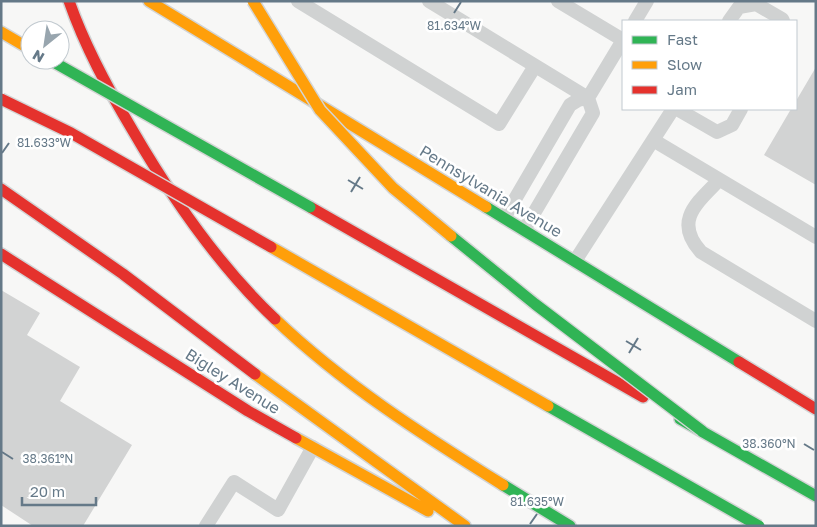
<svg xmlns="http://www.w3.org/2000/svg" width="817" height="527" viewBox="0 0 817 527" font-family="'Golos Text',sans-serif">
	<style>
		.building { fill: #d2d3d3 }
		.lines { fill: none; stroke-linecap: round; stroke-linejoin: round }
		.fast-casing { stroke: #d2d4d5; stroke-width: 14 }
		.slow-casing { stroke: #d2d4d5; stroke-width: 14 }
		.jam-casing { stroke: #d2d4d5; stroke-width: 14 }
		.lane { stroke: #d0d2d2; stroke-width: 14 }
		.fast { stroke: #30b455; stroke-width: 11 }
		.slow { stroke: #ff9f0a; stroke-width: 11 }
		.jam { stroke: #e5322d; stroke-width: 11 }
		.fast-bridge-casing { stroke: #d4d5d5; stroke-width: 14; stroke-linecap: butt }
		.slow-bridge-casing { stroke: #d4d5d5; stroke-width: 14; stroke-linecap: butt }
		.jam-bridge-casing { stroke: #d4d5d5; stroke-width: 14; stroke-linecap: butt }
		.fast-bridge { stroke: #30b455; stroke-width: 11 }
		.slow-bridge { stroke: #ff9f0a; stroke-width: 11 }
		.jam-bridge { stroke: #e5322d; stroke-width: 11 }
		.ticks { fill: none; stroke: #657988; stroke-width: 2 }
		.labels { text-anchor: middle; dominant-baseline: central; stroke-width: 5; stroke-linejoin: round; paint-order: stroke }
		.street-label { font-size: 16px; fill: #657988; stroke: #fff }
		.ticks-label { font-size: 12px; text-anchor: middle; fill: #657988; stroke: #fff; stroke-width: 5; stroke-linejoin: round; paint-order: stroke }
	</style>
	<rect width="100%" height="100%" fill="#f7f7f6"/>
	<path class="building" d="M 816,67 L 816,185 L 764,155 L 791,109 L 796,109 L 796,101 Z
		M 1,290 L 40,313 L 27,335 L 80,367 L 60,401 L 132,445 L 83,526 L 33,526 L 1,505 Z"/>
	<g class="lines">
		<defs>
			<path id="fast" d="M 486,207 L 739,362
				M 680,419 L 816,496
				M 503,485 L 570,526"/>
			<path id="slow" d="M 149,1 L 486,207
				M 1,32 L 30,49
				M 275,319 C 343,384 423,435 503,485
				M 255,374 L 465,526
				M 296,438 L 428,511"/>
			<path id="jam" d="M 69,1 C 85,47 108,89 133,131 C 172,198 218,265 275,319
				M 1,189 L 123,274 L 255,374
				M 310,207 L 643,397
				M 1,254 L 248,411 L 296,438
				M 739,362 L 816,409"/>
		</defs>
		<use href="#fast" class="fast-casing"/>
		<use href="#slow" class="slow-casing"/>
		<use href="#jam" class="jam-casing"/>
		<path class="lane" d="M 298,1 L 499,124 L 535,66
			M 429,1 L 588,98 L 623,40
			M 558,1 L 623,40
			M 635,21 L 647,1
			M 729,21 L 739,7 L 756,4 L 782,19 L 783,21
			M 677,109 L 717,132 L 732,125 L 741,109
			M 653,140 L 816,237
			M 719,180 C 697,203 673,221 701,252 L 816,321
			M 504,218 L 570,105 L 578,100 L 588,98 L 593,113 L 524,230
			M 575,261 L 673,109
			M 206,526 L 234,482 L 278,510 L 313,447"/>
		<use href="#fast" class="fast"/>
		<use href="#slow" class="slow"/>
		<use href="#jam" class="jam"/>
		<defs>
			<path id="fast-bridge" d="M 50,60 L 310,207
				M 451,236 L 535,304 L 702,431
				M 548,406 L 759,526"/>
			<path id="slow-bridge" d="M 253,1 L 320,110 L 393,188 L 451,236
				M 271,247 L 548,406"/>
			<path id="jam-bridge" d="M 1,99 L 71,133 L 271,247"/>
		</defs>
		<use href="#fast-bridge" class="fast-bridge-casing"/>
		<use href="#slow-bridge" class="slow-bridge-casing"/>
		<use href="#jam-bridge" class="jam-bridge-casing"/>
		<use href="#fast-bridge" class="fast-bridge"/>
		<use href="#slow-bridge" class="slow-bridge"/>
		<use href="#jam-bridge" class="jam-bridge"/>
	</g>
	<path class="ticks" d="M 454,13 L 461,2M 2,153 L 9,143M 348,180 L 363,189M 351,192 L 360,177M 626,341 L 641,350M 629,353 L 638,338M 804,444 L 814,450M 2,452 L 13,459M 530,524 L 537,514"/>
	<g class="labels">
		<g class="street-label">
			<text transform="translate(491 191) rotate(31)">Pennsylvania Avenue</text>
			<text transform="translate(233 381) rotate(32)">Bigley Avenue</text>
		</g>
	</g>
	<g class="ticks-label">
		<text x="454" y="30">81.634°W</text>
		<text x="44" y="147">81.633°W</text>
		<text x="769" y="448">38.360°N</text>
		<text x="48" y="463">38.361°N</text>
		<text x="537" y="506">81.635°W</text>
	</g>
	<rect width="817" height="527" fill="none" stroke="#657988" stroke-width="5"/>
	<rect x="622" y="20" width="175" height="90" fill="#ffffff" stroke="#c1c9cf"/>
	<rect x="632" y="36" width="25" height="8" fill="#30b455" stroke="#c1c9cf"/>
	<text x="667" y="45" font-size="15" fill="#657988">Fast</text>
	<rect x="632" y="61" width="25" height="8" fill="#ff9f0a" stroke="#c1c9cf"/>
	<text x="667" y="70" font-size="15" fill="#657988">Slow</text>
	<rect x="632" y="86" width="25" height="8" fill="#e5322d" stroke="#c1c9cf"/>
	<text x="667" y="95" font-size="15" fill="#657988">Jam</text>
	<g transform="translate(45 45) rotate(210)"><circle r="24" fill="#ffffff" stroke="#c1c9cf"/>
	<path d="M0-4L9 19L0 12L-9 19Z" fill="#98a5ae"/>
	<text y="-8" font-size="14" font-weight="bold" text-anchor="middle" fill="#657988">N</text>
	</g>
	<path d="M22 497v8h74v-8" fill="none" stroke="#657988" stroke-width="2.5"/>
	<text x="30" y="497" font-size="15" fill="#657988" stroke="#ffffff" stroke-width="4" paint-order="stroke">20 m</text>
</svg>
